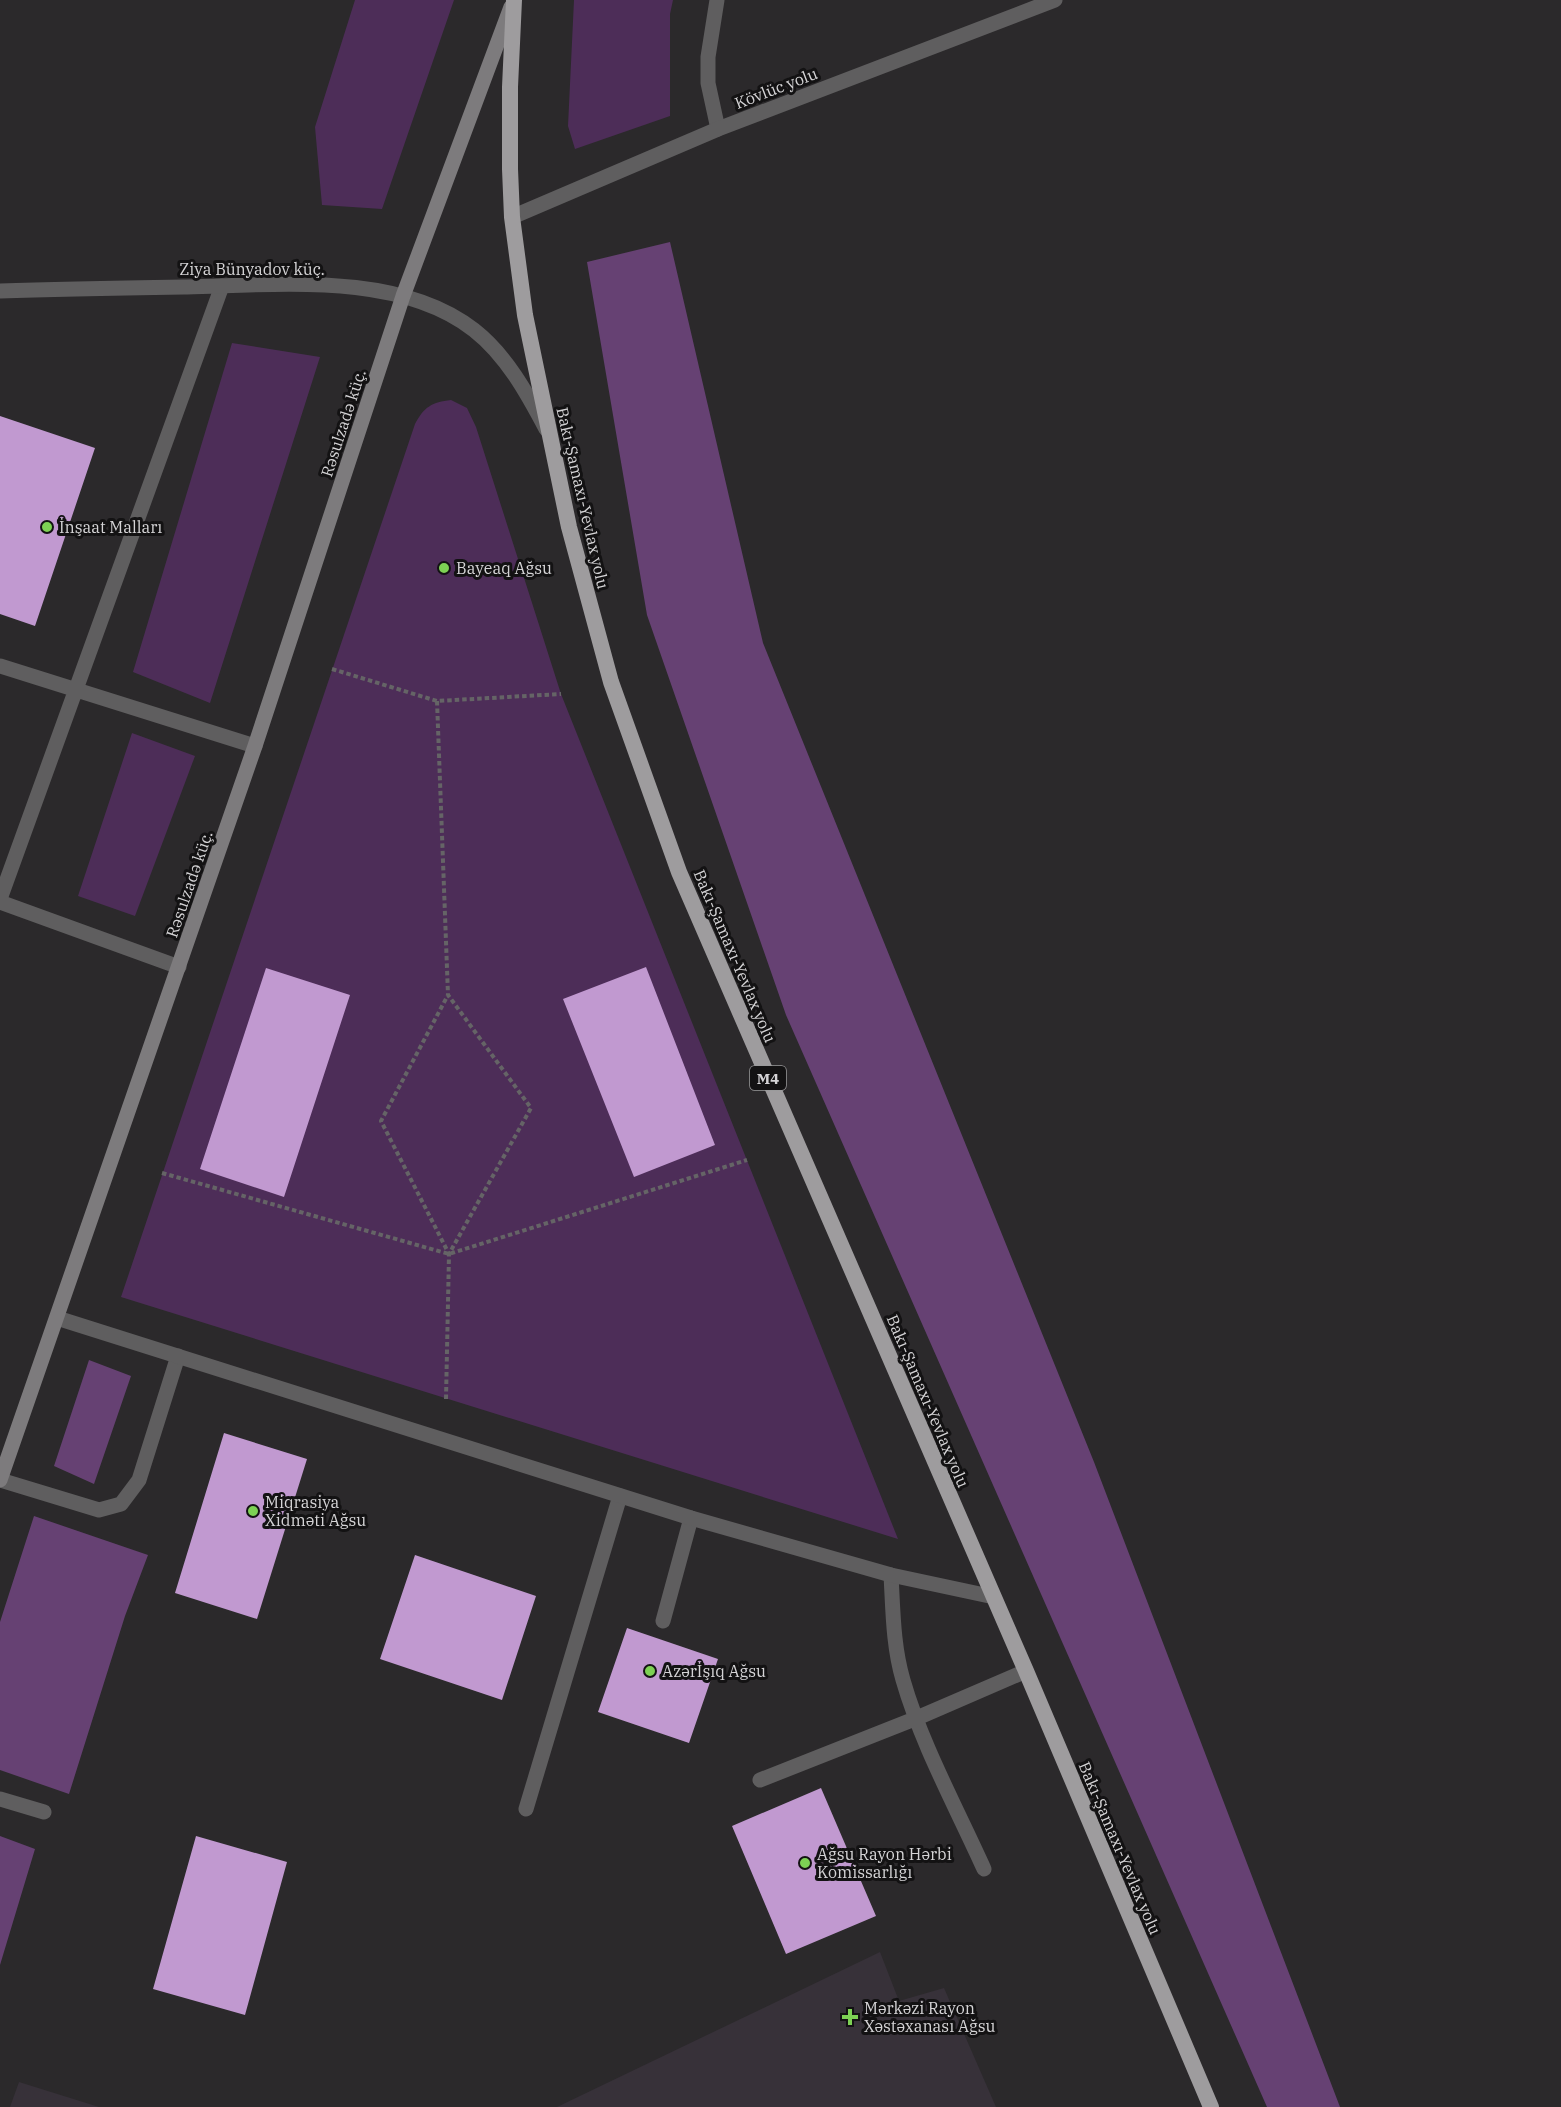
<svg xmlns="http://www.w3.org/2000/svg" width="1561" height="2107" viewBox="0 0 1561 2107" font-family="'IBM Plex Serif',serif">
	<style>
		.built { fill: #373139 }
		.green { fill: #4d2d58 }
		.forest { fill: #664173 }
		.building { fill: #c199d0 }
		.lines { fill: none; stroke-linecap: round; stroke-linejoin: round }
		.path { stroke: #656466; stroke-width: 4; stroke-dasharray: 4.5 3; stroke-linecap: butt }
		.service { stroke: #5f5e5f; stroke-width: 15 }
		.minor { stroke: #5f5e5f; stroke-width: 15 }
		.tertiary { stroke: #5f5e5f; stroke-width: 15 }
		.secondary { stroke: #7d7b7d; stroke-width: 15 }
		.trunk { stroke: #9e9c9e; stroke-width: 16 }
		.poi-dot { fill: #7dd154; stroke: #131213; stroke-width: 2 }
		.labels { text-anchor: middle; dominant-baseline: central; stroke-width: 6; stroke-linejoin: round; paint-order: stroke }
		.shield { fill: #131213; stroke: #9b9a9c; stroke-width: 1.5 }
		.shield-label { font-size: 15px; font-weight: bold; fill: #d5d4d6 }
		.street-label { font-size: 16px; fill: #d5d4d6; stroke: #131213 }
		.poi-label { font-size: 16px; fill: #d5d4d6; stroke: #131213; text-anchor: start }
	</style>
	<rect width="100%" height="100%" fill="#2b292b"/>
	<path class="built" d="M 880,1952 L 899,2001 L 944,1988 L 996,2107 L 557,2107 Z
		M 19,2082 L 99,2107 L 10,2107 Z"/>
	<path class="green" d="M 355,0 L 454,0 L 382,209 L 322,205 L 315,127 Z
		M 574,0 L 673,0 L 670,14 L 670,116 L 575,149 L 568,126 Z
		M 232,343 L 320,357 L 210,703 L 133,672 Z
		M 451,400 L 467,408 L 476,427 L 561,694 L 898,1539 L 121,1297 L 415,424 C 424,407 432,402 451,400 Z
		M 132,733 L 195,756 L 135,916 L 78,896 Z"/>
	<path class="forest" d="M 670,242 L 763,643 L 1094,1462 L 1340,2107 L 1267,2107 L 786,1015 L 647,615 L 587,262 Z
		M 89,1360 L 131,1376 L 94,1484 L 54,1466 Z
		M 34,1516 L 148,1555 L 125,1616 L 69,1794 L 0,1770 L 0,1622 Z
		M 0,1836 L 35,1849 L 0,1965 Z"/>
	<path class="building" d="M 0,416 L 95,448 L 35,626 L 0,614 Z
		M 646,967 L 715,1145 L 634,1177 L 563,999 Z
		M 266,968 L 350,995 L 284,1197 L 200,1169 Z
		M 224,1433 L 307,1459 L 257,1619 L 175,1593 Z
		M 415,1555 L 536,1596 L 502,1700 L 380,1659 Z
		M 627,1628 L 718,1659 L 689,1743 L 598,1712 Z
		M 821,1788 L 876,1916 L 786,1954 L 732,1826 Z
		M 196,1836 L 287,1862 L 245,2015 L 153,1989 Z"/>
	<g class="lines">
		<path class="path" d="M 332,669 L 437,701 L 561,694
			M 437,701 L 448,995 L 531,1108 L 449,1254 L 381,1121 L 448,995
			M 162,1173 L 449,1254 L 747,1160
			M 446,1399 L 449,1254"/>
		<path class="service" d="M 717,0 L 708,57 L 708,83 L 718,129
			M 0,666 L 255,746
			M 0,899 L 222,286
			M 0,902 L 179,967
			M 0,1480 L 99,1510 L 121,1504 L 139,1480 L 178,1356
			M 891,1575 C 893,1610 893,1646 903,1680 C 921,1743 957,1809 984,1869
			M 663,1621 L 691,1518
			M 760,1780 L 917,1718 L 1026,1671
			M 0,1799 L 44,1812
			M 526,1809 L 620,1496"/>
		<path class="minor" d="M 57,1318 L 691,1518 L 891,1575 L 994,1597"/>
		<path class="tertiary" d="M 512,217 L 718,129 L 1055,0
			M 0,291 C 62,289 125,288 187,287 C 276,285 399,271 474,330 C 506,355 527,393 546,429"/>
		<path class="secondary" d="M 0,1480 L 255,746 L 403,296 L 511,7"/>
		<path class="trunk" d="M 514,0 L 510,87 L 510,169 L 512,217 L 525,315 L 569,527 L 611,682 L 679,872 L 1026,1671 L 1211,2107"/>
	</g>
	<g class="poi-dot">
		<circle cx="47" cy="527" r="6"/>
		<circle cx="444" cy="568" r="6"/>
		<circle cx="253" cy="1511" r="6"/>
		<circle cx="650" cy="1671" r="6"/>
		<circle cx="805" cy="1863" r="6"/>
		<path d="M847 2008h6v6h6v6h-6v6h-6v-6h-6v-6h6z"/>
	</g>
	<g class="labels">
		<rect class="shield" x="750" y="1066" width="36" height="24" rx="4.5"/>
		<g class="shield-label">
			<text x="768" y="1078">M4</text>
		</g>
		<g class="street-label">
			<text transform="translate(776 88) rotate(-21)">Kövlüc yolu</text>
			<text x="252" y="269">Ziya Bünyadov küç.</text>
			<text transform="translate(343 423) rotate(-72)">Rəsulzadə küç.</text>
			<text transform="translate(583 498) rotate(77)">Bakı-Şamaxı-Yevlax yolu</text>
			<text transform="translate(189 884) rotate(-71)">Rəsulzadə küç.</text>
			<text transform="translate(735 956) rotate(67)">Bakı-Şamaxı-Yevlax yolu</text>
			<text transform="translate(928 1401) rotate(67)">Bakı-Şamaxı-Yevlax yolu</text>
			<text transform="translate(1120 1848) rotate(67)">Bakı-Şamaxı-Yevlax yolu</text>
		</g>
		<g class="poi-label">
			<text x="59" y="527">İnşaat Malları</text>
			<text x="456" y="568">Bayeaq Ağsu</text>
			<text x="265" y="1502">Miqrasiya<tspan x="265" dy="18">Xidməti Ağsu</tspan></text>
			<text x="662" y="1671">Azərİşıq Ağsu</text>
			<text x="817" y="1854">Ağsu Rayon Hərbi<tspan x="817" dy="18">Komissarlığı</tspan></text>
			<text x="864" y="2008">Mərkəzi Rayon<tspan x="864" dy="18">Xəstəxanası Ağsu</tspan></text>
		</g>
	</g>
</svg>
